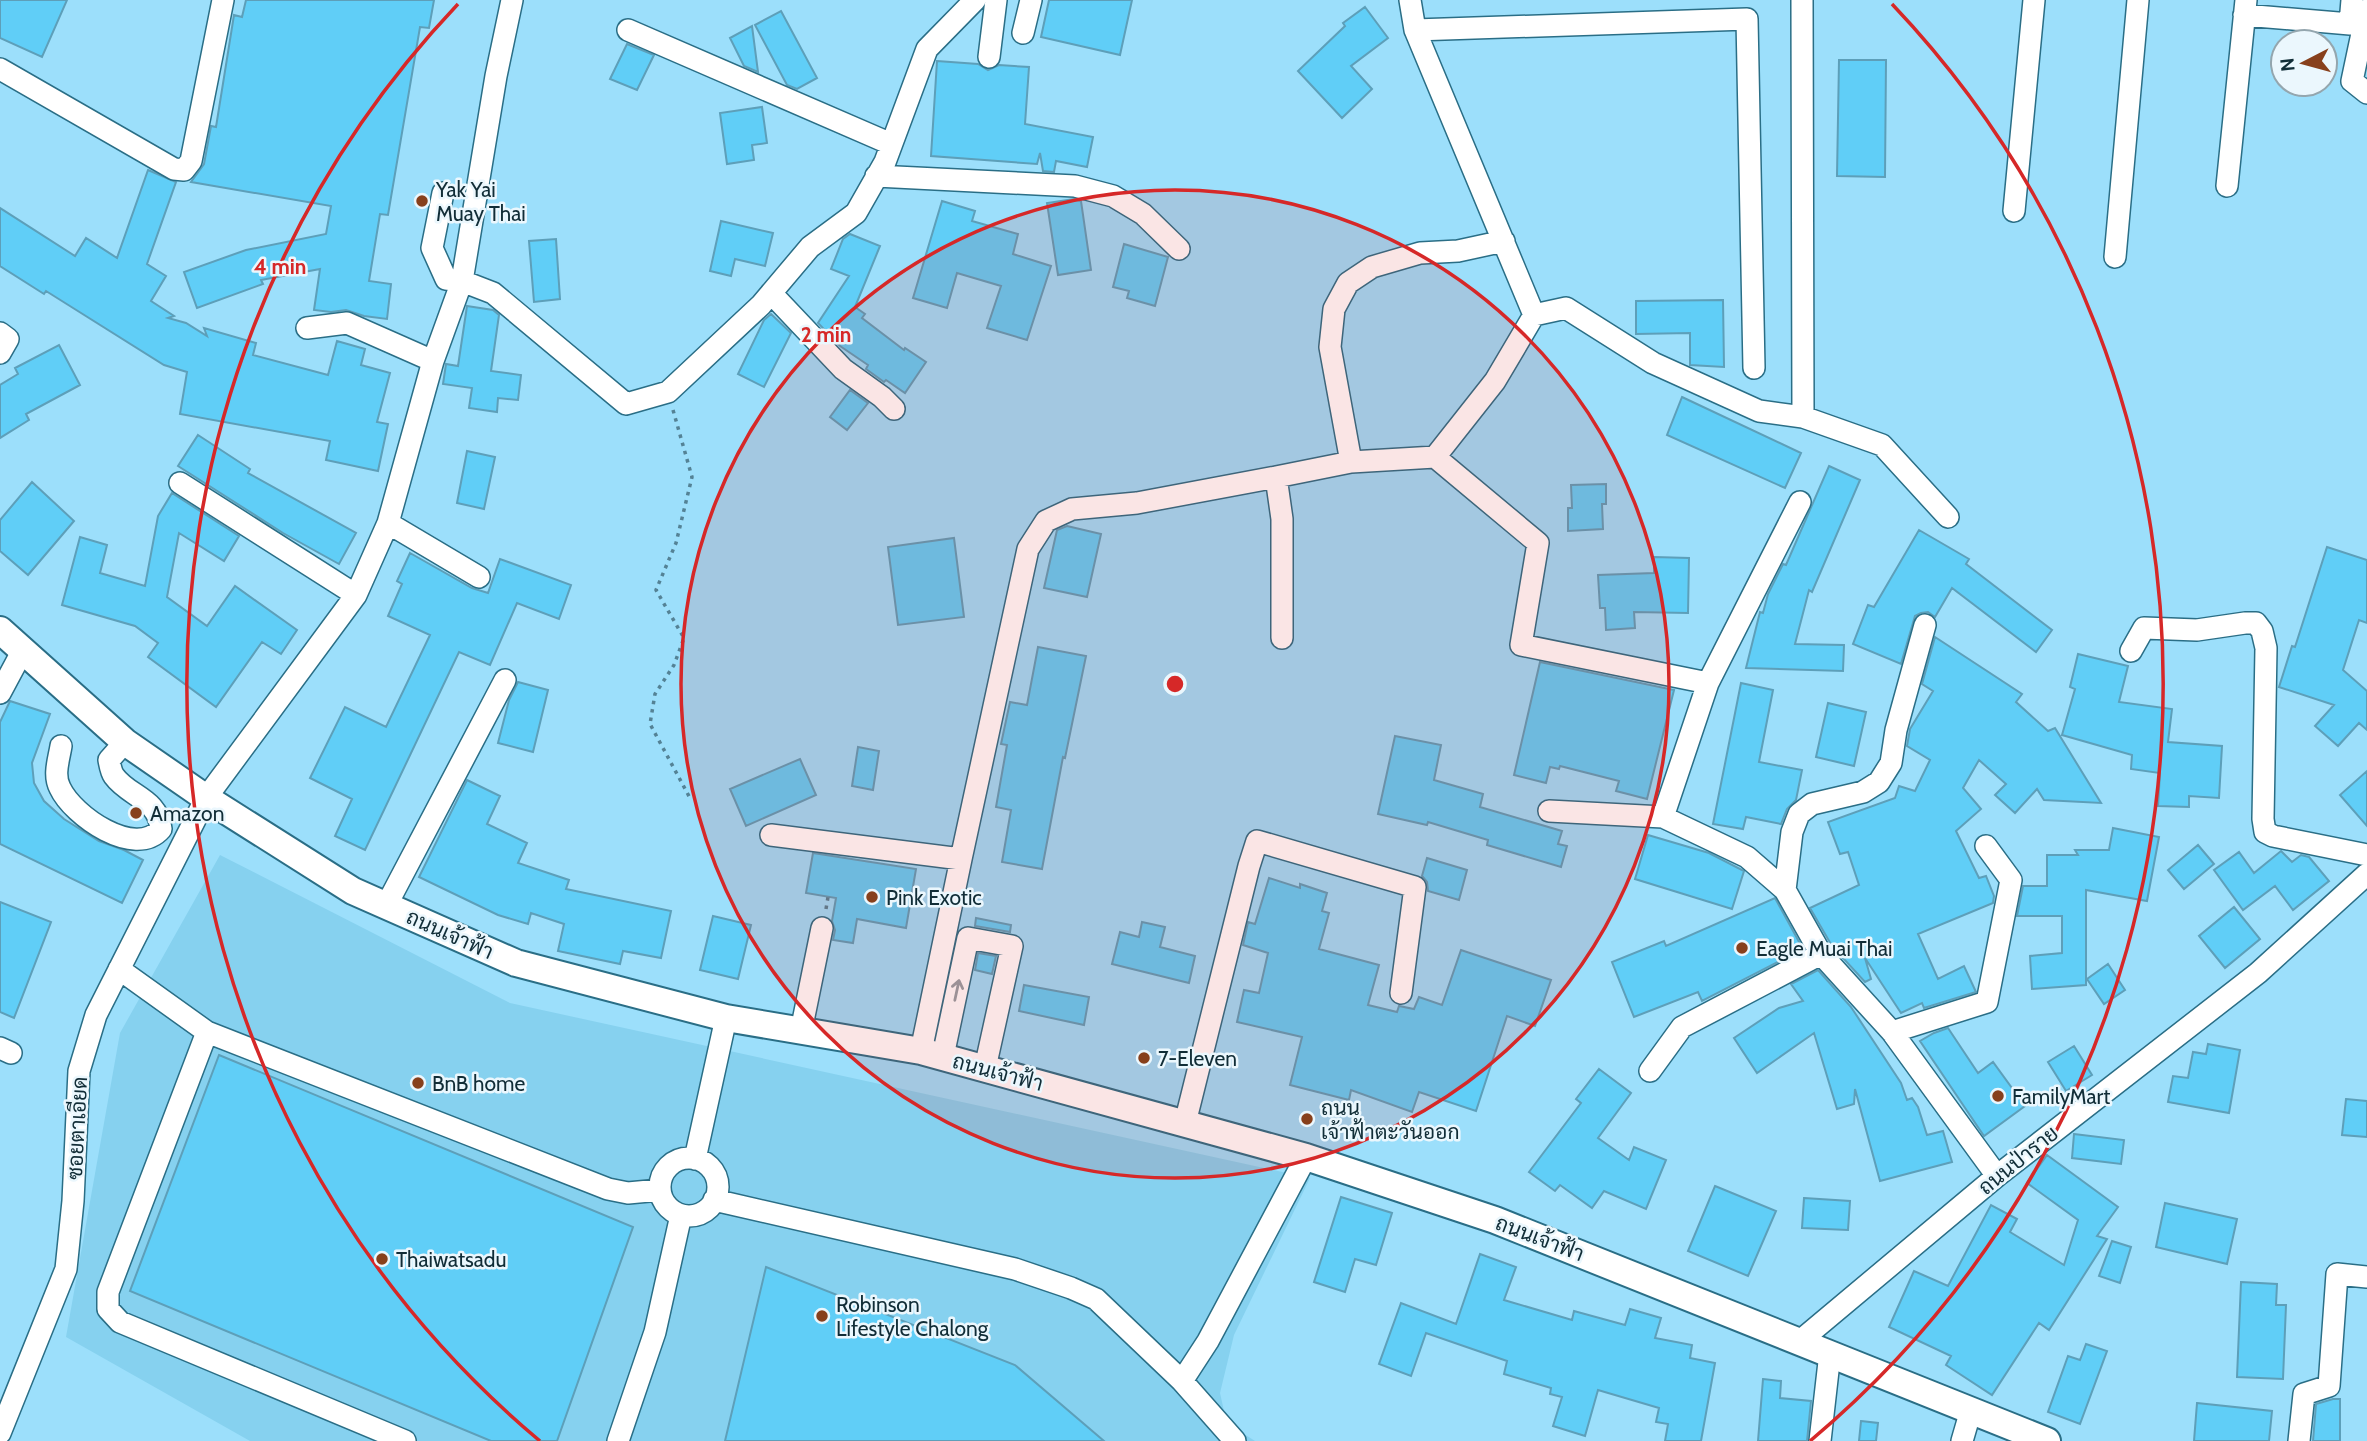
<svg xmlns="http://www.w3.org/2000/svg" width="2367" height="1441" viewBox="0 0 2367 1441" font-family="Cabin,Sarabun,sans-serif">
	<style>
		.built { fill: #86d1ef }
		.building { fill: #60cef7; stroke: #5d9fb9; stroke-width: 2 }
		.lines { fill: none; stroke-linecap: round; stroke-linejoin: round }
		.minor-casing { stroke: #2a6e86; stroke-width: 24 }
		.major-casing { stroke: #2a6e86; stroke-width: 30 }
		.path { stroke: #548295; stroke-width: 3.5; stroke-dasharray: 3.5 5; stroke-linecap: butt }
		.minor { stroke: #fff; stroke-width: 21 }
		.major { stroke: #fff; stroke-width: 26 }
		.oneway { stroke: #94a0a5 }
		.ring { fill: none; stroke: #d62828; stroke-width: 3.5 }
		.poi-dot { fill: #87401c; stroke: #ebf7fd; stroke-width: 2.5 }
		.labels { text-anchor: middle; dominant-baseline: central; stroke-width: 5; stroke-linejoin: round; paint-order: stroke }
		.poi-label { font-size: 21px; fill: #112d37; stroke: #ebf7fd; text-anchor: start }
		.street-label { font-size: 21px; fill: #112d37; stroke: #ebf7fd }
		.centre { fill: #d62828; stroke: #ebf7fd; stroke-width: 3.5 }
		.ring-label { font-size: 21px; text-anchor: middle; font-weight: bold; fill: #d62828; stroke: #ebf7fd; stroke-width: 5; stroke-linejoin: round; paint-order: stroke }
	</style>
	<rect width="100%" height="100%" fill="#9cdffb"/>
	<path class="built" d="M 220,855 L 510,1003 L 1310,1178 L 1234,1335 L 1220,1393 L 1224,1411 L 1241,1432 L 1255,1441 L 250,1441 L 66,1337 L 120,1033 Z"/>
	<path class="building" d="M 0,0 L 67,0 L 42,57 L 0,38 Z
		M 246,0 L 434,0 L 429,28 L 420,27 L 388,215 L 380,214 L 369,281 L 391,284 L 387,319 L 364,316 L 346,310 L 331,312 L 314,310 L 320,269 L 261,280 L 263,284 L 197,308 L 184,272 L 246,250 L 326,234 L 331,206 L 191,182 L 204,164 L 211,126 L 216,127 L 234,15 L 242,17 Z
		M 1049,0 L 1132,0 L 1120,55 L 1041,37 Z
		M 1365,7 L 1388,38 L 1351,66 L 1372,89 L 1342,118 L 1298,71 L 1345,26 L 1343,23 Z
		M 781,11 L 817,78 L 797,89 L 787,85 L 755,25 Z
		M 752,26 L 758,72 L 744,66 L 730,38 Z
		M 627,44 L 654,55 L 637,90 L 610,79 Z
		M 1839,60 L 1886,60 L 1885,177 L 1837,176 Z
		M 937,61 L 978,64 L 988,70 L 999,65 L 1029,67 L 1025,124 L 1093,137 L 1087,167 L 1056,161 L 1054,172 L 1043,171 L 1040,153 L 1037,164 L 931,156 Z
		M 762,107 L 767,143 L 752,145 L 754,160 L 727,164 L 720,113 Z
		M 148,170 L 176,182 L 147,264 L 166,276 L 151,301 L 174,316 L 168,318 L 186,323 L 207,336 L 204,328 L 256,343 L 253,355 L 328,375 L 337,341 L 365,349 L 361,365 L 390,373 L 377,422 L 388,424 L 378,471 L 326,460 L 330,441 L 180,414 L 187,372 L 164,365 L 46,291 L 44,294 L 0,266 L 0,208 L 75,256 L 86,238 L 117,258 Z
		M 1074,199 L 1081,201 L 1091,270 L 1058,275 L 1047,203 Z
		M 942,201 L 975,211 L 972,221 L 1018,234 L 1013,254 L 1051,266 L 1027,340 L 987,328 L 1001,286 L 957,273 L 947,308 L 913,298 Z
		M 721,221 L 773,233 L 765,266 L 735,259 L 731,276 L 710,271 Z
		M 850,234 L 880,246 L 855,307 L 865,314 L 862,318 L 904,350 L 905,348 L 926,362 L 905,393 L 886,380 L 884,382 L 866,369 L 868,365 L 840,346 L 818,323 L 849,276 L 831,269 L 843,239 Z
		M 556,239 L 560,299 L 534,302 L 529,241 Z
		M 1124,244 L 1168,257 L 1155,306 L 1127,298 L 1129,291 L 1113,287 Z
		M 1723,300 L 1724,367 L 1690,365 L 1690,333 L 1636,334 L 1636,301 Z
		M 467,306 L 493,310 L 499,315 L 491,371 L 521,375 L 518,400 L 498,398 L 497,412 L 469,408 L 472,388 L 443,384 L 446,364 L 458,366 Z
		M 771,314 L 791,333 L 764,387 L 738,374 L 764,320 Z
		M 59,345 L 80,385 L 26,414 L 29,420 L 0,438 L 0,385 L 18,374 L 15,368 Z
		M 850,390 L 868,403 L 847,430 L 830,417 Z
		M 1682,397 L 1801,453 L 1785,488 L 1667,435 Z
		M 198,435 L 250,469 L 248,473 L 356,533 L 339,564 L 283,533 L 178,466 Z
		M 467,451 L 495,457 L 484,509 L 457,503 Z
		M 1829,466 L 1860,480 L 1812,592 L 1809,590 L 1795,644 L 1844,645 L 1843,671 L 1746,668 L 1760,612 L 1763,613 L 1768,594 L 1783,564 L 1786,565 Z
		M 32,482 L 74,521 L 28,575 L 0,551 L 0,520 Z
		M 1606,484 L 1606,504 L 1602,504 L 1603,529 L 1568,531 L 1568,508 L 1572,508 L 1571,485 Z
		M 172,493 L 239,536 L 224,561 L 179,533 L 167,597 L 207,626 L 235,586 L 297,630 L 281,654 L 262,642 L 216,707 L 148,657 L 158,643 L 135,626 L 62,605 L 80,537 L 107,545 L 100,573 L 145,586 L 158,516 Z
		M 1067,526 L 1101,534 L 1087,597 L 1044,588 L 1057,530 Z
		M 1919,530 L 1969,559 L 1966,564 L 2052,630 L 2036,652 L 1952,588 L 1935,617 L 1928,612 L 1921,613 L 1915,616 L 1901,664 L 1853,644 L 1868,605 L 1874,607 Z
		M 954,538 L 964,617 L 898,625 L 888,547 Z
		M 2327,547 L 2367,560 L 2367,623 L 2359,620 L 2343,670 L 2367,691 L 2367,730 L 2359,723 L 2338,746 L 2315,726 L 2334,705 L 2279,687 L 2292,646 L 2295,647 Z
		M 410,553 L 472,588 L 488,593 L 500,559 L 571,585 L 559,619 L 517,603 L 490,665 L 459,652 L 365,850 L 335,836 L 352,799 L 310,778 L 345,707 L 386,727 L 430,635 L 388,616 L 402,584 L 397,581 Z
		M 1654,557 L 1689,558 L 1688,613 L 1634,612 L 1635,628 L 1606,630 L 1605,608 L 1600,608 L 1598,575 L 1654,573 Z
		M 1935,637 L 2022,694 L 2016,702 L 2048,731 L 2055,728 L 2101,803 L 2044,800 L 2037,789 L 2015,813 L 1995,795 L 2006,784 L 1979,760 L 1963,788 L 1981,809 L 1956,831 L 1979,878 L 1986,876 L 1994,896 L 1993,903 L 1918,934 L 1938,979 L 1964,966 L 1976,992 L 1924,1008 L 1922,1003 L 1901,1013 L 1865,958 L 1871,979 L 1865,982 L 1832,946 L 1810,908 L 1859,885 L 1848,852 L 1840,854 L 1828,822 L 1895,798 L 1899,786 L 1915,791 L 1930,760 L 1907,746 L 1910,729 L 1933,691 L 1922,684 Z
		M 1038,647 L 1086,656 L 1065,758 L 1063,757 L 1042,869 L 1002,862 L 1011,810 L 996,807 L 1007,745 L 1001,744 L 1010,702 L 1027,705 Z
		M 2078,654 L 2128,666 L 2119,702 L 2172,709 L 2168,742 L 2222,746 L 2219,798 L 2189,796 L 2189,807 L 2158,806 L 2160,773 L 2131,769 L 2132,755 L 2062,735 L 2075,689 L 2070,687 Z
		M 1540,662 L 1674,690 L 1647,799 L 1616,791 L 1619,781 L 1560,766 L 1559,769 L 1550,767 L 1546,783 L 1514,775 Z
		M 518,682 L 548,690 L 533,752 L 498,743 L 509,700 Z
		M 1741,683 L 1773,690 L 1759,762 L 1802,770 L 1796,800 L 1787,809 L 1781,824 L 1746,817 L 1743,829 L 1713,824 Z
		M 10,701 L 50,714 L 32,763 L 34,783 L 44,801 L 64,819 L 99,841 L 124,850 L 143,860 L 122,903 L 0,844 L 0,722 Z
		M 1828,703 L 1866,712 L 1854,766 L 1816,757 Z
		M 1395,736 L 1441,745 L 1434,780 L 1483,794 L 1480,807 L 1562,831 L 1558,844 L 1567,846 L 1561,867 L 1487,845 L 1488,840 L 1428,822 L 1427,825 L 1378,814 Z
		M 858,747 L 879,751 L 873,790 L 852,786 Z
		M 800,759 L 816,795 L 746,826 L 730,789 Z
		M 2367,771 L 2367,826 L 2340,795 Z
		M 467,780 L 500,796 L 487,824 L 527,843 L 518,863 L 569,880 L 566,889 L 671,911 L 661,958 L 623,951 L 620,964 L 558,951 L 564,924 L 531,913 L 528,924 L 498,915 L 419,877 Z
		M 2113,828 L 2159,837 L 2147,901 L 2086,890 L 2086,985 L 2032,989 L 2030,956 L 2062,953 L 2062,916 L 2017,916 L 2023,886 L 2047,886 L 2047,855 L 2078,855 L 2075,850 L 2109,850 Z
		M 1648,835 L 1709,853 L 1744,871 L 1732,909 L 1635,879 Z
		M 2198,845 L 2214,864 L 2184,889 L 2168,870 Z
		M 2281,851 L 2292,862 L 2301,855 L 2309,857 L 2329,881 L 2293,910 L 2275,886 L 2243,910 L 2214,870 L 2239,852 L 2254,873 Z
		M 813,853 L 916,869 L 906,928 L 857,919 L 853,943 L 833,940 L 835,930 L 832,921 L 836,898 L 806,893 Z
		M 1427,858 L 1467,870 L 1459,900 L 1428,891 L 1427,882 L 1422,876 Z
		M 1269,878 L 1300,888 L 1300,884 L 1327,893 L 1322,911 L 1329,913 L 1319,949 L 1379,965 L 1368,1005 L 1397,1012 L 1399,1006 L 1414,1009 L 1419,997 L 1442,1005 L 1461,950 L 1551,980 L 1535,1026 L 1507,1016 L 1476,1111 L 1419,1092 L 1412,1112 L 1351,1090 L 1349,1100 L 1290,1085 L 1302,1037 L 1237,1022 L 1244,990 L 1259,993 L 1268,953 L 1243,945 L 1248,922 L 1255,924 Z
		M 1775,898 L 1803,949 L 1702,1001 L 1698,992 L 1634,1017 L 1612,962 L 1664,941 L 1666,946 Z
		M 0,902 L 51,922 L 14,1018 L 0,1012 Z
		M 2234,907 L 2260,939 L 2225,968 L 2199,936 Z
		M 713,916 L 751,925 L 738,979 L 700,970 Z
		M 976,918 L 1011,925 L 1010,932 L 975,926 Z
		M 1142,922 L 1165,927 L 1160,947 L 1195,956 L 1189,983 L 1112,964 L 1120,932 L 1139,937 Z
		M 978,953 L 996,956 L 992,974 L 975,970 Z
		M 2108,964 L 2125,990 L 2104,1004 L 2087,979 Z
		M 1818,970 L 1851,1007 L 1901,1083 L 1907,1100 L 1912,1098 L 1918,1107 L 1927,1135 L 1943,1131 L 1952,1162 L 1880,1181 L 1855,1089 L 1854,1104 L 1837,1109 L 1814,1033 L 1757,1073 L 1734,1038 L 1779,1008 L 1803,1001 L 1791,984 Z
		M 1024,985 L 1089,997 L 1084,1025 L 1019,1011 Z
		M 1948,1028 L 1978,1073 L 1993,1062 L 2025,1106 L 1984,1136 L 1920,1041 L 1934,1033 Z
		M 2208,1044 L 2240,1050 L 2229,1113 L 2168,1102 L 2173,1076 L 2188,1078 L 2193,1052 L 2206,1054 Z
		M 2074,1046 L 2092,1075 L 2066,1091 L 2048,1062 Z
		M 219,1055 L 633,1227 L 557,1441 L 491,1441 L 130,1291 Z
		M 1599,1069 L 1631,1093 L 1598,1138 L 1629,1160 L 1634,1147 L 1666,1160 L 1646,1209 L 1604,1191 L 1592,1208 L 1560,1185 L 1555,1191 L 1529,1172 L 1581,1103 L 1576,1099 Z
		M 2346,1099 L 2367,1101 L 2367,1137 L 2342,1135 Z
		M 2074,1134 L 2124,1140 L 2121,1164 L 2072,1158 Z
		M 2047,1155 L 2118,1207 L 2097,1236 L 2107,1239 L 2049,1330 L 2039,1323 L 1992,1395 L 1946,1365 L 1951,1356 L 1889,1327 L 1914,1271 L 1948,1286 L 1991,1205 L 2017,1219 L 2010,1232 L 2064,1265 L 2078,1220 L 2027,1183 Z
		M 1715,1186 L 1776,1211 L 1748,1276 L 1688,1251 Z
		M 1341,1197 L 1392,1213 L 1376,1265 L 1355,1259 L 1345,1292 L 1314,1282 Z
		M 1804,1198 L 1850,1201 L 1848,1230 L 1802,1228 Z
		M 2165,1203 L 2237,1219 L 2227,1264 L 2156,1247 Z
		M 2112,1241 L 2131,1247 L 2120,1283 L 2099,1276 Z
		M 1480,1254 L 1516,1267 L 1504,1300 L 1572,1320 L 1574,1311 L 1625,1325 L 1630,1309 L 1661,1318 L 1655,1338 L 1692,1345 L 1690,1358 L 1715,1363 L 1701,1441 L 1665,1441 L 1668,1424 L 1656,1422 L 1659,1408 L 1598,1390 L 1585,1436 L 1553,1426 L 1562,1397 L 1550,1394 L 1551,1388 L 1504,1374 L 1507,1361 L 1426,1333 L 1411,1376 L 1379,1364 L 1401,1303 L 1456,1324 Z
		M 766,1267 L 1015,1365 L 1104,1441 L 725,1441 Z
		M 2241,1282 L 2277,1284 L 2276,1305 L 2286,1305 L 2283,1379 L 2237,1377 Z
		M 2086,1344 L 2107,1351 L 2080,1424 L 2048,1412 L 2068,1356 L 2080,1360 Z
		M 1763,1379 L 1781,1381 L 1780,1398 L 1811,1401 L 1807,1441 L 1758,1441 Z
		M 2333,1399 L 2340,1399 L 2340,1441 L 2313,1441 L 2316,1404 Z
		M 2197,1403 L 2272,1411 L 2269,1441 L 2194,1441 Z
		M 1861,1421 L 1878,1423 L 1876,1441 L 1859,1441 Z"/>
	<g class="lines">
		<defs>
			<path id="minor" d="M 1410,0 L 1415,30 L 1534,315 L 1495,381 L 1435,457
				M 1802,0 L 1803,417
				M 2367,10 L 2352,81 L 2367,93
				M 2244,15 L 2350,24 L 2352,0
				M 628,30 L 891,144
				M 1415,30 L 1747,19 L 1754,368
				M 1023,33 L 1031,0
				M 989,57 L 996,0
				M 0,69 L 174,169 L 184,170 L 191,161 L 223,0
				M 876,176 L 1075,186 L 1113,196 L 1143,214 L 1179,249
				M 2227,186 L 2246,0
				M 443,193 L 432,248 L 446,279 L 462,281 L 496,76 L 512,0
				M 2014,211 L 2034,0
				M 2115,257 L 2138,0
				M 771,293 L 843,369 L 882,397 L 894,409
				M 1534,315 L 1566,308 L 1653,363 L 1759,411 L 1803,417 L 1882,445 L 1948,517
				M 307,328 L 347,323 L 433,361
				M 0,333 L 8,339 L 0,353
				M 1351,462 L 1330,347 L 1334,309 L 1348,283 L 1372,267 L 1420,253 L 1458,251 L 1504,241
				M 180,483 L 356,595
				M 388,523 L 479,577
				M 1282,638 L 1282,519 L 1276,477 L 1351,462 L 1435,457 L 1538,543 L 1521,645 L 1708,683
				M 2131,651 L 2144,628 L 2197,630 L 2245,623 L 2256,623 L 2262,631 L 2266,648 L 2263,819 L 2265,832 L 2273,836 L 2367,855
				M 0,693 L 23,650
				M 61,746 C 59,759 53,775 60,788 C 73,816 135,859 161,829 C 158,798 129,797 114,776 C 111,772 110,765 109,760 L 125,742
				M 1549,811 L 1663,817 L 1747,857 L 1785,890 L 1821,954 L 1892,1032 L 1997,1176
				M 1663,817 L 1708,683 L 1800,502
				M 771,835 L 961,859
				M 1785,890 L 1792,832 L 1799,814 L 1812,804 L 1863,792 L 1879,782 L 1891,763 L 1896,730 L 1925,625
				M 386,906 L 505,680
				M 119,969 L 207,1032 L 608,1189 L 628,1193 L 660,1190
				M 801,1031 L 822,928
				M 207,1032 L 108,1292 L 108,1309 L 120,1322 L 405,1441
				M 1892,1032 L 1987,1002 L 2011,880 L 1986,846
				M 0,1048 L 11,1053
				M 921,1051 L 961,859 L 1028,549 L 1046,521 L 1072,509 L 1137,503 L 1276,477
				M 943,1056 L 968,938 L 1012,946 L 985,1068
				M 1650,1071 L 1682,1027 L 1821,954
				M 1185,1123 L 1249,866 L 1257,841 L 1415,887 L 1401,993
				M660 1187a29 29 0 1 1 58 0a29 29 0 1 1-58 0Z
				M 695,1159 L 726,1018
				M 714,1200 L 1015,1269 L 1071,1288 L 1096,1299 L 1182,1381 L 1235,1441
				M 1800,1341 L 1997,1176 L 2258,973 L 2367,874
				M 1182,1381 L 1208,1341 L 1306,1157
				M 0,1433 L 66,1269 L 73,1201 L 79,1071 L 96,1015 L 206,798 L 356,595 L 388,523 L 433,361 L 462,281 L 493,293 L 626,404 L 668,392 L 761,305 L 810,247 L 856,213 L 885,162 L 927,49 L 975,0
				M 618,1441 L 655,1332 L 681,1215
				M 1820,1441 L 1830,1353
				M 1962,1441 L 1971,1410
				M 2299,1441 L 2304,1394 L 2329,1386 L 2337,1274 L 2367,1277"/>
			<path id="major" d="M 0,630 L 125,742 L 206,798 L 353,891 L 516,963 L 726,1018 L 921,1051 L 1306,1157 L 1495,1220 L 2047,1441"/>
		</defs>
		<use href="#minor" class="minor-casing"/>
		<use href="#major" class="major-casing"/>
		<path class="path" d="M 673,410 L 692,477 L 676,543 L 656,590 L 684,638 L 674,665 L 655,694 L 650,724 L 690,798
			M 826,909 L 828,897"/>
		<use href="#minor" class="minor"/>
		<use href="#major" class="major"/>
	</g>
	<defs><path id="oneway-shaft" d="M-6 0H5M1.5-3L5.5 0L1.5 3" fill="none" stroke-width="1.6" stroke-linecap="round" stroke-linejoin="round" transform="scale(1.75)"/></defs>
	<use class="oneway" href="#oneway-shaft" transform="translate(957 990) rotate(-78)"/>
	<circle cx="1175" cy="684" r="494" fill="#d62828" fill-opacity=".12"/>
	<g class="ring">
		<circle cx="1175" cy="684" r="494"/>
		<path d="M540 1441A988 988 0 0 1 458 4M1892 4A988 988 0 0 1 1810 1441"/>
	</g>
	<g class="poi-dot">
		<circle cx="422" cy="201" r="7"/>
		<circle cx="136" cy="813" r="7"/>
		<circle cx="872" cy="897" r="7"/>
		<circle cx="1742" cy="948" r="7"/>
		<circle cx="1144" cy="1058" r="7"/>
		<circle cx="418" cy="1083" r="7"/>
		<circle cx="1998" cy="1096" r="7"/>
		<circle cx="1307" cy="1119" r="7"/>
		<circle cx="382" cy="1259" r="7"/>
		<circle cx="822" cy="1316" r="7"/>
	</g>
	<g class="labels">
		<g class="poi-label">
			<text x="436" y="189">Yak Yai<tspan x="436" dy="24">Muay Thai</tspan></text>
			<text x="150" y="813">Amazon</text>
			<text x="886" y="897">Pink Exotic</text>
			<text x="1756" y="948">Eagle Muai Thai</text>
			<text x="1158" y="1058">7-Eleven</text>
			<text x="432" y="1083">BnB home</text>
			<text x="2012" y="1096">FamilyMart</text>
			<text x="1321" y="1107">ถนน<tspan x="1321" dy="24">เจ้าฟ้าตะวันออก</tspan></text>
			<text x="396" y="1259">Thaiwatsadu</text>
			<text x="836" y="1304">Robinson<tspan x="836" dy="24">Lifestyle Chalong</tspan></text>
		</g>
		<g class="street-label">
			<text transform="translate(450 934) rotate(24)">ถนนเจ้าฟ้า</text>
			<text transform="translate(998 1072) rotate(15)">ถนนเจ้าฟ้า</text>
			<text transform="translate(77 1128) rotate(-87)">ซอยตาเอียด</text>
			<text transform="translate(2018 1160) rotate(-39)">ถนนป่าราย</text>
			<text transform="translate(1540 1238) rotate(21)">ถนนเจ้าฟ้า</text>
		</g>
	</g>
	<circle cx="1175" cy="684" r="10" class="centre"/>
	<g class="ring-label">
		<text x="280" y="274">4 min</text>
		<text x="826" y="342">2 min</text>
	</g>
	<g transform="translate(2304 63) rotate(264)"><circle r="33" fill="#ebf7fd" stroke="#94a6ae" stroke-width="2"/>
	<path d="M0-5L12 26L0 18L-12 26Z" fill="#87401c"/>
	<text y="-10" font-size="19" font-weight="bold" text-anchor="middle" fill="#112d37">N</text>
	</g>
</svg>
